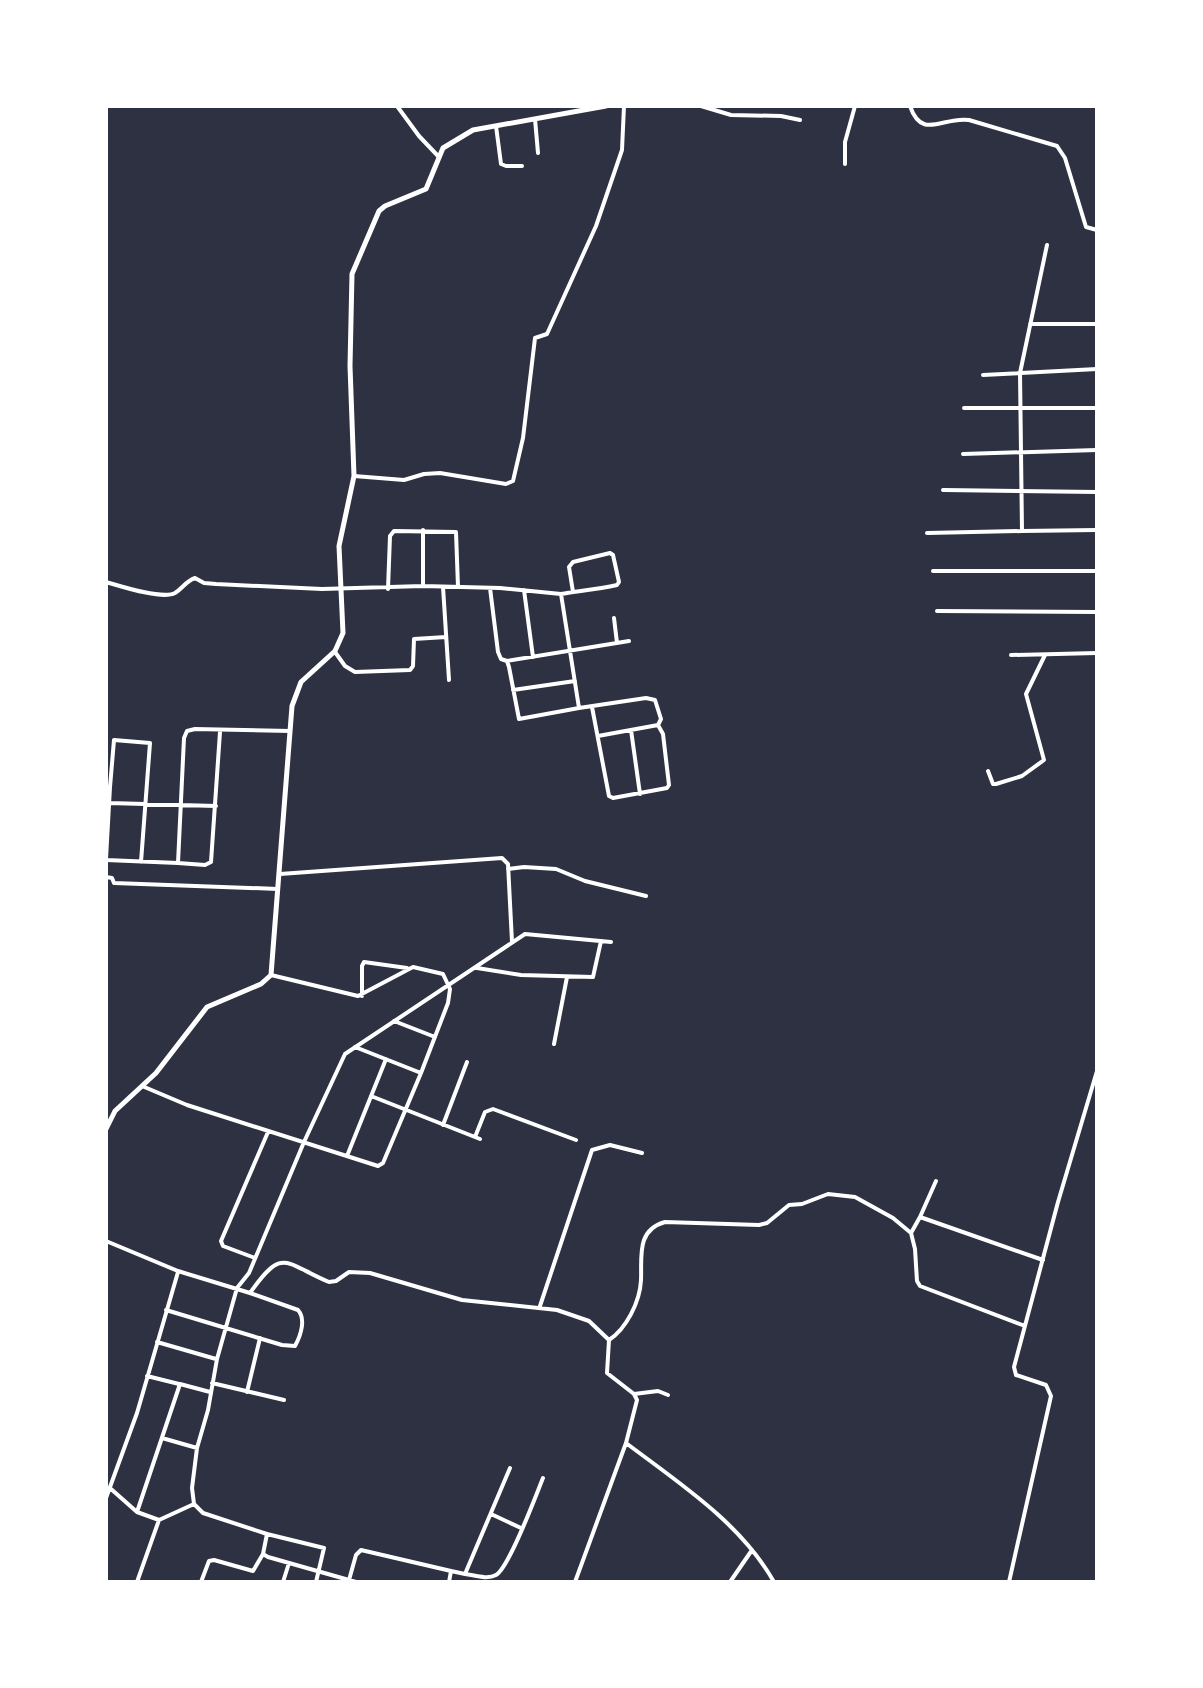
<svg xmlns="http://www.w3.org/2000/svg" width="1203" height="1688" viewBox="0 0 1203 1688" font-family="'Titillium Web',sans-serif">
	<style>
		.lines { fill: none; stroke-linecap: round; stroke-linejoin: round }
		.minor { stroke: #fff; stroke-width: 4 }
		.tertiary { stroke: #fff; stroke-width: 5 }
	</style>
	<rect width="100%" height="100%" fill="#2d3142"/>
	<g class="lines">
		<path class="minor" d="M 397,106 L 419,136 L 438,156
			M 701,106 L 731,115 L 781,116 L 800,120
			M 910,106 C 922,141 943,116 969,120 L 1057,146 L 1065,158 L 1086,227 L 1097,230
			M 535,119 L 538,153
			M 496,126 L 501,164 L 506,166 L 522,166
			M 845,164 L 845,142 L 855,106
			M 1047,245 L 1020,373 L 1022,531 L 1097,530
			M 1030,324 L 1097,324
			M 983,375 L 1097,369
			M 964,408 L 1097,408
			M 963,454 L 1097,450
			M 354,476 L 404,480 L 424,474 L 440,473 L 506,484 L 513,481 L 523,438 L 535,338 L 547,334 L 596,226 L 622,150 L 624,106
			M 943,490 L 1097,492
			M 927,533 L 1022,531
			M 933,571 L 1097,571
			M 106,582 C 120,586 162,600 175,593 C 183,588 186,581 195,578 L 204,583 L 216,584 L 322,589 L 423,586 L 500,588 L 561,594 L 579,708 L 646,698 L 655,700 L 661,719 L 658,725 L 663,734 L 669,785 L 667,788 L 613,798 L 609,796 L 592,707
			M 423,586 L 423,530
			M 443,587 L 449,680
			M 490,588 L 498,652 L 501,659 L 507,661 L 509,667 L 519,719 L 579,708
			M 388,589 L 390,536 L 394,531 L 456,532 L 458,587
			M 524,590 L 533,657
			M 561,594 C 580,591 599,589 617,585 L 619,582 L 613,555 L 610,553 L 573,562 L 569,567 L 573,592
			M 937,611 L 1097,612
			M 614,618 L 617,643
			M 335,652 L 345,666 L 355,672 L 410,670 L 413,666 L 414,639 L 446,637
			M 1011,655 L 1097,653
			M 507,661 L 629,641
			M 513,690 L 575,681
			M 631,730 L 640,794
			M 598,736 L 658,725
			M 988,771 L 993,784 L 996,784 L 1022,776 L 1044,760 L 1026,694 L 1045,655
			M 106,787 L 110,787 L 106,859
			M 110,787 L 114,740 L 150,743 L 141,862
			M 109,803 L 216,806
			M 106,860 L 178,863 L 184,738 L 187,731 L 195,729 L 290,731
			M 178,863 L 205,865 L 211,862 L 220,732
			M 508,869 L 524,867 L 556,869 L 585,881 L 646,896
			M 280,874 L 502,858 L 508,864 L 512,942
			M 106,877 L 112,878 L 114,883 L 278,889
			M 477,968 L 521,975 L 593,977 L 601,941
			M 271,975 L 358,996 L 413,967 L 443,974 L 450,989 L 448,1003 L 421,1073
			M 362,996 L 362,966 L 364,962 L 407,968
			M 394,1021 L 435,1037
			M 554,1044 L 567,977
			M 142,1086 L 187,1105 L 378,1166 L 383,1163 L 421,1073 L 355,1047
			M 371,1096 L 480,1139
			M 443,1125 L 467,1062
			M 475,1137 L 485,1112 L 493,1109 L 576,1140
			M 347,1156 L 386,1059
			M 920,1217 L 936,1181
			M 911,1233 L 920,1217 L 1043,1260
			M 106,1241 L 178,1271 L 250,1293 C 283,1246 284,1263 329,1282 L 336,1281 L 349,1272 L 370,1273 L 462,1300 L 557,1310 L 589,1321 L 609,1340 L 607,1373 L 634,1394 L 637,1400 L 626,1443 C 679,1483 741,1523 774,1582
			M 255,1258 L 223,1246 L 221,1241 L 268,1132
			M 540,1306 L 592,1150 L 610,1145 L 642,1153
			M 166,1310 L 282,1345 L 295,1346 C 301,1335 306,1319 298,1310 L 250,1293
			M 609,1340 C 626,1329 640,1302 641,1280 C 642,1257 636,1230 665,1222 L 759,1225 L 767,1223 L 789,1205 L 802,1204 L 828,1194 L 855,1197 L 893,1218 L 911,1233 L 915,1249 L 917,1281 L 920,1286 L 1025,1326
			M 157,1342 L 216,1359
			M 147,1376 L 179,1384
			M 212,1383 L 284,1400
			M 247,1392 L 260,1338
			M 634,1394 L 658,1391 L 668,1395
			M 162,1438 L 197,1448
			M 111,1489 L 137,1512 L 159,1520
			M 106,1498 L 137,1413 L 178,1272
			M 137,1512 L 180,1384 L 210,1392
			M 491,1514 L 521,1528
			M 267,1534 L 324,1548 L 316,1582
			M 465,1574 C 474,1575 487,1580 496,1575 C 509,1568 536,1495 543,1478
			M 349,1580 L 356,1555 L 361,1550 L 451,1571
			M 137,1582 L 159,1520 L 194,1504
			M 201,1582 L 209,1561 L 214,1560 L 253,1571 L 263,1554
			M 283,1582 L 289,1563
			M 356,1582 L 268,1557 L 263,1554 L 267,1534 L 203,1513 L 194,1504 L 192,1488 L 197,1448 L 208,1410 L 217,1359 L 237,1288 L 249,1273 L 304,1142 L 345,1054 L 525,934 L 611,942
			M 449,1582 L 451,1571 L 465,1574 L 510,1468
			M 575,1582 L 626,1443
			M 730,1582 L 752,1550
			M 1009,1582 L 1051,1396 L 1046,1385 L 1016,1375 L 1014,1367 L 1058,1202 L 1097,1071"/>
		<path class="tertiary" d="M 106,1129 L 115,1111 L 156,1073 L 207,1007 L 261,984 L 271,975 L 292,706 L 301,682 L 335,651 L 343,633 L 339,546 L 354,476 L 350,366 L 352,274 L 379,211 L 385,206 L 426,189 L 443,148 L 473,130 L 606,106"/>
	</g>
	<rect width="1203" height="1688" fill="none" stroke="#ffffff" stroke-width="216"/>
</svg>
